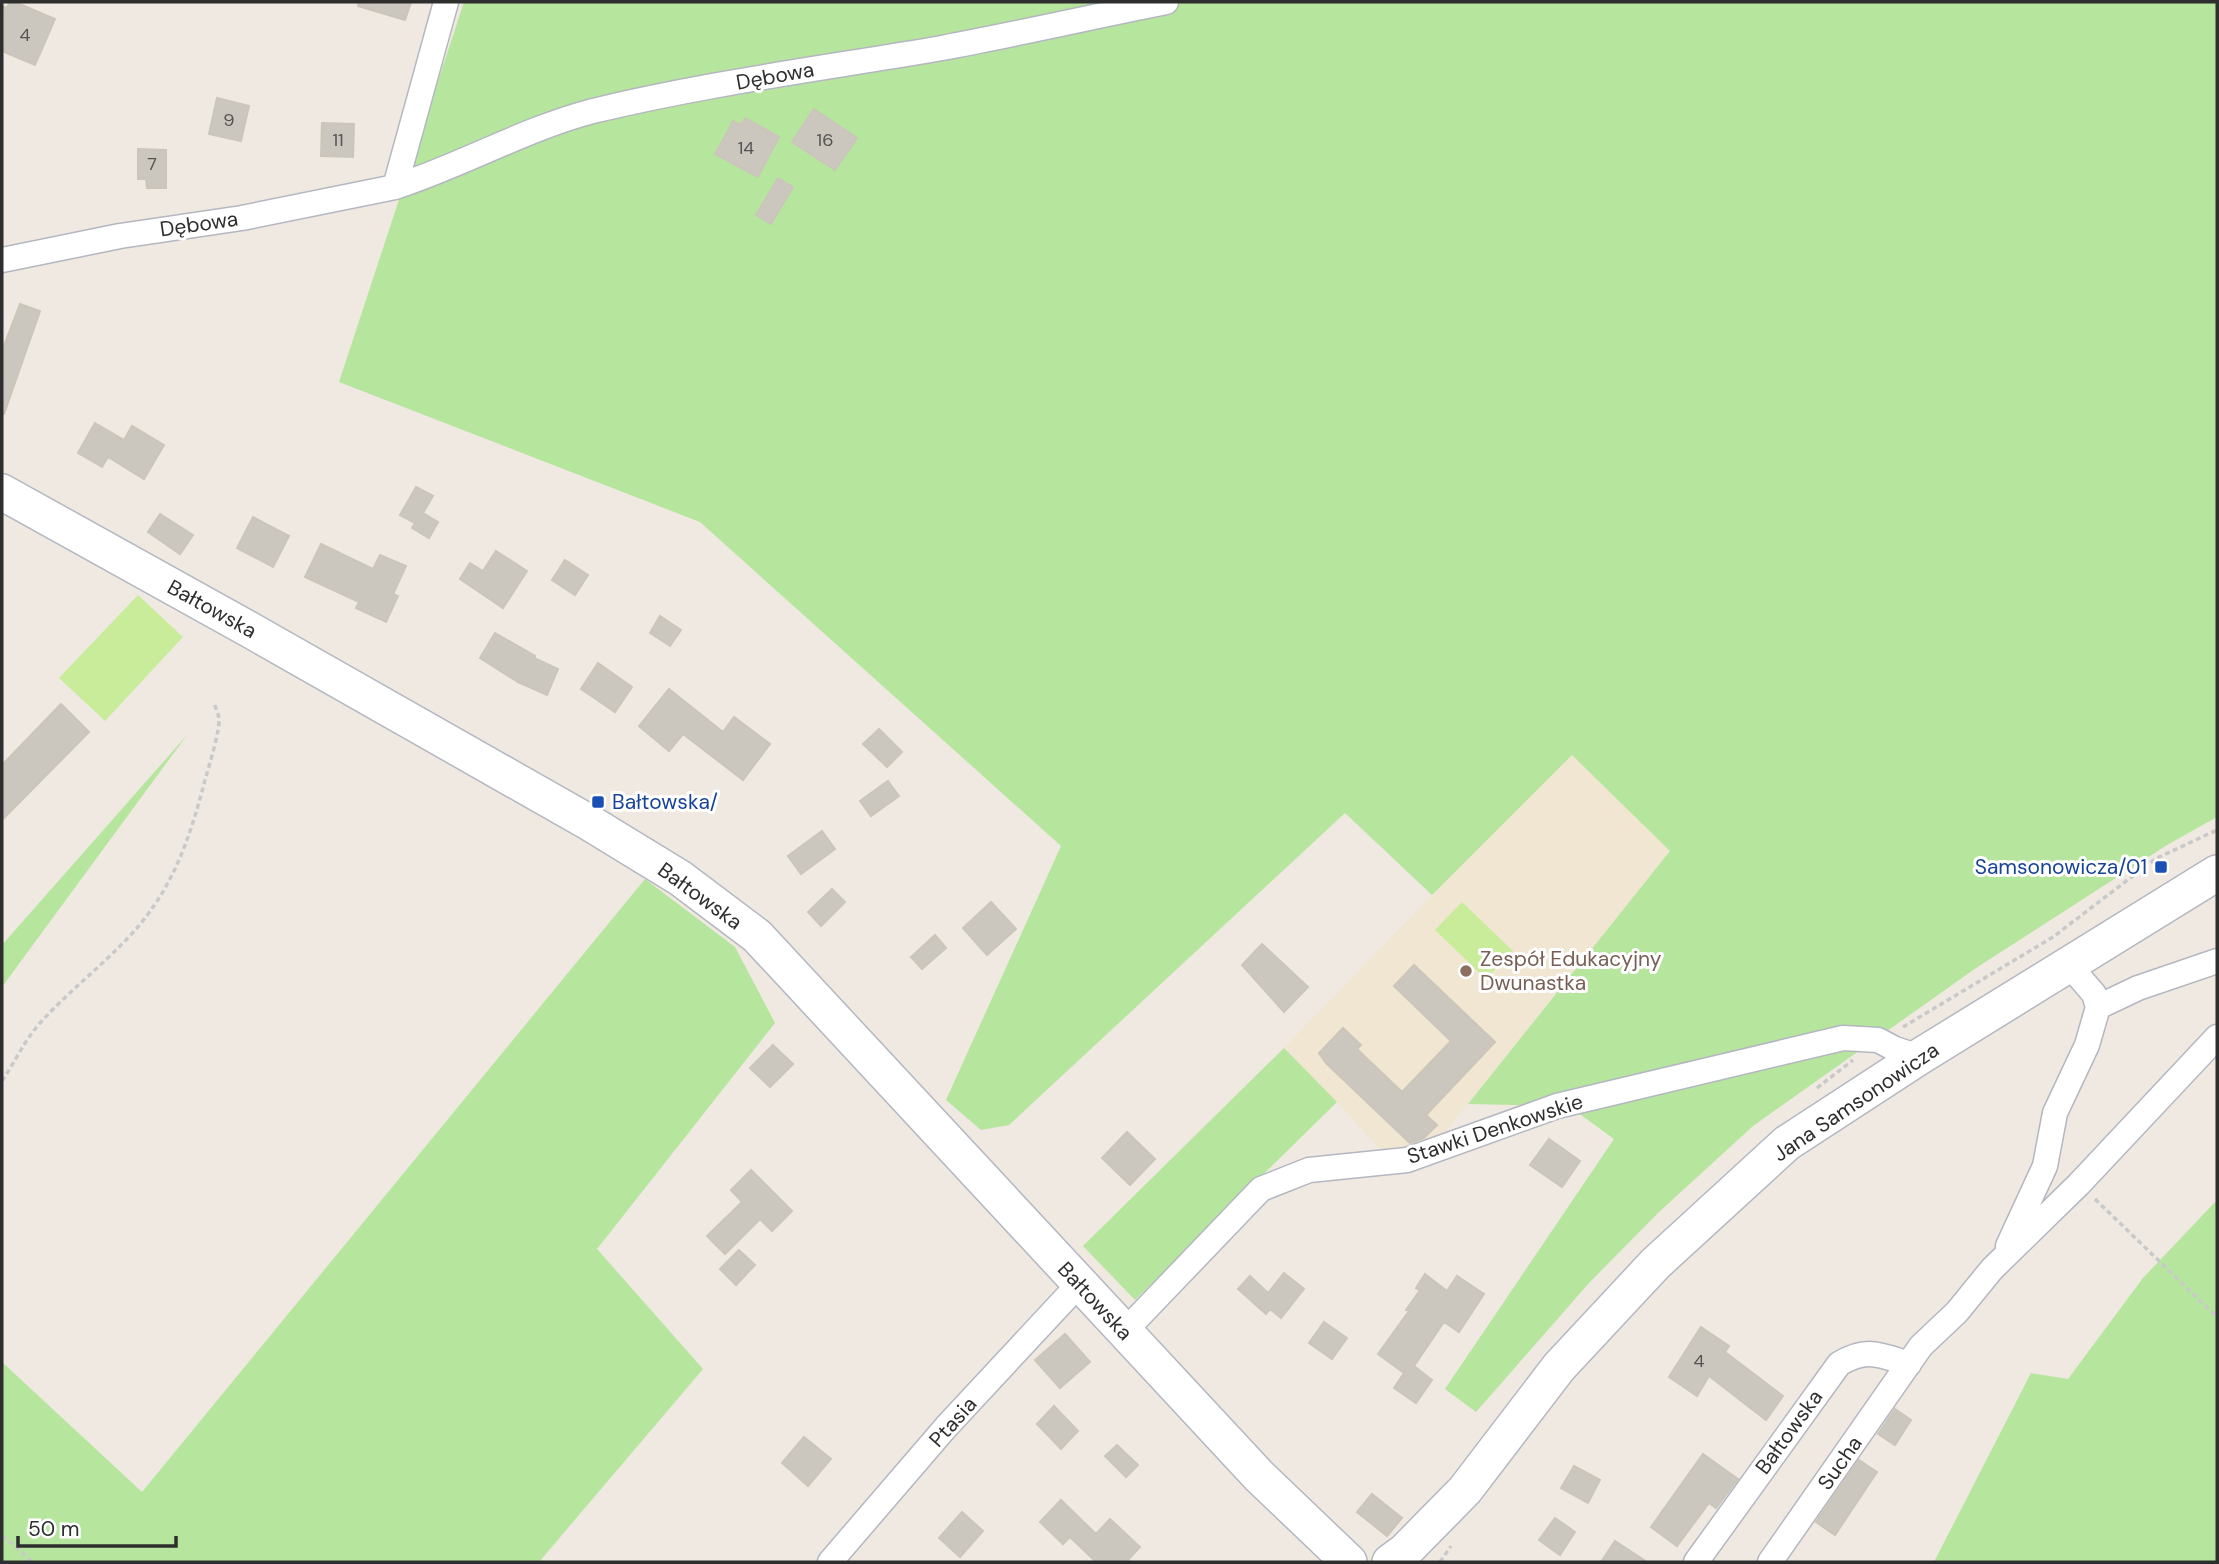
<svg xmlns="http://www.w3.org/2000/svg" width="2219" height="1564" viewBox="0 0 2219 1564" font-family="'DM Sans',sans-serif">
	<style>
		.education { fill: #f0e6d1 }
		.green { fill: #b6e59e }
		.pitch { fill: #c9ec9a }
		.building { fill: #cbc7bf; stroke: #cbc5ba; stroke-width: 2 }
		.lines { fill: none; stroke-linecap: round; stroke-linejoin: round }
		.minor-casing { stroke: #b4b7c1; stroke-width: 27 }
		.secondary-casing { stroke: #b4b7c1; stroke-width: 38 }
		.path { stroke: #c9c9c9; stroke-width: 3.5; stroke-dasharray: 5 3.5; stroke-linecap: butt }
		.minor { stroke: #fff; stroke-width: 24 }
		.secondary { stroke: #fff; stroke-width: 35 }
		.transit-dot { fill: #1a4fb4; stroke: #fff; stroke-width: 2.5 }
		.education-dot { fill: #8d6e63; stroke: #fff; stroke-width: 2.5 }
		.labels { text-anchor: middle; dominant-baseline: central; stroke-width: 6; stroke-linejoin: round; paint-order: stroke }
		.number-label { font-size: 18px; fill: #555452 }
		.street-label { font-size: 21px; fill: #2e2e2e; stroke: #fff }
		.transit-label { font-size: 21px; fill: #164399; stroke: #fff; text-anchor: start }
		.education-label { font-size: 21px; fill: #785e54; stroke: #fff; text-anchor: start }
	</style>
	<rect width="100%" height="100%" fill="#efe9e1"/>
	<path class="education" d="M 1572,754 L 1670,851 L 1440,1138 L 1415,1148 L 1384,1154 L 1337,1102 L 1284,1048 L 1432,895 Z"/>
	<path class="green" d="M 464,2 L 2217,2 L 2217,817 L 2167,845 L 1976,968 L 1753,1126 L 1658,1213 L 1589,1283 L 1476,1412 L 1445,1389 L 1614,1139 L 1581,1115 L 1557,1106 L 1468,1104 L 1670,851 L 1572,755 L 1432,895 L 1345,813 L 1009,1125 L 981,1130 L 946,1100 L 1061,846 L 700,522 L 339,382 Z
		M 187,735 L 2,987 L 2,945 Z
		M 645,879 L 735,947 L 775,1023 L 597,1249 L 703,1369 L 539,1562 L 2,1562 L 2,1362 L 142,1492 Z
		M 1284,1048 L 1337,1102 L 1135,1300 L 1083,1246 Z
		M 2217,1200 L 2217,1562 L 1934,1562 L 2031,1373 L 2068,1379 L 2143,1278 Z"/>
	<path class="pitch" d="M 138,595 L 183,637 L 105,721 L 59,678 Z
		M 1462,902 L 1513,951 L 1486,979 L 1435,930 Z"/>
	<path class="building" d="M 10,2 L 15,2 L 55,19 L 35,65 L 2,51 L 2,6 L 7,8 Z
		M 359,2 L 411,2 L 405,20 L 358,6 Z
		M 217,98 L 249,106 L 241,141 L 209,134 Z
		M 814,109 L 857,138 L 835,170 L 792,142 Z
		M 745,118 L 779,137 L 758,177 L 715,154 L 733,121 L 741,125 Z
		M 322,123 L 354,124 L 353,157 L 321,156 Z
		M 138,149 L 166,150 L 166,188 L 147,188 L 146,179 L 138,179 Z
		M 778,178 L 793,187 L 771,224 L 756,215 Z
		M 20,304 L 40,311 L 4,414 L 2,414 L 2,351 Z
		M 95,423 L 124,440 L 132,426 L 164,445 L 144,479 L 108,457 L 102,467 L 78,453 Z
		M 416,487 L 433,496 L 423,513 L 438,522 L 429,538 L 412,528 L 415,523 L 400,515 Z
		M 160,514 L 193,535 L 180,554 L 148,532 Z
		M 253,517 L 289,536 L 273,567 L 237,548 Z
		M 321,544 L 373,569 L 380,555 L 406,566 L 393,594 L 398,596 L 386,622 L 356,608 L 359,602 L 305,577 Z
		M 496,551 L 527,571 L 503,608 L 460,579 L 470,563 L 483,571 Z
		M 565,560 L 588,575 L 575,595 L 552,580 Z
		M 660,616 L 681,630 L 670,646 L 650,633 Z
		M 495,633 L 535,656 L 534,658 L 558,669 L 547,695 L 518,682 L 480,658 Z
		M 598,663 L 632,687 L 615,712 L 581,689 Z
		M 669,689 L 723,732 L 734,717 L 770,744 L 743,780 L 683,734 L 669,751 L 639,726 Z
		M 61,704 L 89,732 L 2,820 L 2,765 Z
		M 879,729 L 902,752 L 887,767 L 863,744 Z
		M 888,781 L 899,796 L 871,816 L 860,801 Z
		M 822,831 L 835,849 L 801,874 L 788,856 Z
		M 832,889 L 845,902 L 821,926 L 808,912 Z
		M 991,902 L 1016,929 L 987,955 L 963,928 Z
		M 935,935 L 946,948 L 922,969 L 911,957 Z
		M 1262,944 L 1308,987 L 1284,1012 L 1242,965 Z
		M 1414,965 L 1495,1042 L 1426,1115 L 1437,1125 L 1424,1138 L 1410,1143 L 1326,1063 L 1319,1053 L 1343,1028 L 1361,1045 L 1357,1049 L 1402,1092 L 1451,1041 L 1394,986 Z
		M 773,1045 L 793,1064 L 770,1087 L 750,1068 Z
		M 1127,1132 L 1155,1159 L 1130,1185 L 1102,1158 Z
		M 1549,1139 L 1580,1161 L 1562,1187 L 1530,1165 Z
		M 751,1170 L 792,1211 L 772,1231 L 760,1219 L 725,1254 L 707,1236 L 742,1202 L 731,1190 Z
		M 739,1250 L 755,1265 L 736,1285 L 720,1269 Z
		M 1284,1273 L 1304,1289 L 1281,1318 L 1270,1309 L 1266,1314 L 1238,1289 L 1250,1276 L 1268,1293 Z
		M 1425,1274 L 1447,1291 L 1457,1276 L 1484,1294 L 1459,1332 L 1444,1322 L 1414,1366 L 1432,1380 L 1416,1403 L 1394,1388 L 1404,1373 L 1378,1354 L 1409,1311 L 1406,1310 L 1420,1290 L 1416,1288 Z
		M 1324,1322 L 1347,1338 L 1332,1359 L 1309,1343 Z
		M 1701,1327 L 1729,1346 L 1725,1352 L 1783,1396 L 1766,1420 L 1709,1376 L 1697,1396 L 1669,1377 Z
		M 1065,1334 L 1090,1362 L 1060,1388 L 1035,1360 Z
		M 1054,1406 L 1078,1431 L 1061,1449 L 1037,1424 Z
		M 1895,1409 L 1911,1420 L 1895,1445 L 1878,1434 Z
		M 804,1437 L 831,1459 L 808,1486 L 782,1463 Z
		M 1117,1445 L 1138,1465 L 1126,1477 L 1105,1456 Z
		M 1703,1454 L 1738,1479 L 1716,1508 L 1709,1503 L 1677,1546 L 1651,1527 Z
		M 1859,1460 L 1877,1472 L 1835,1535 L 1816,1522 Z
		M 1574,1466 L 1600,1480 L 1588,1503 L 1561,1488 Z
		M 1372,1494 L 1402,1518 L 1387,1536 L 1357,1512 Z
		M 1061,1500 L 1096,1534 L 1110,1519 L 1140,1547 L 1126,1562 L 1096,1562 L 1070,1537 L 1063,1544 L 1040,1522 Z
		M 962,1512 L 983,1531 L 960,1557 L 939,1538 Z
		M 1555,1518 L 1575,1532 L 1560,1555 L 1539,1540 Z
		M 1615,1541 L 1647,1562 L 1601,1562 Z"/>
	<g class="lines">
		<defs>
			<path id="minor" d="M 395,187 L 446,2
				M 2,260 L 120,236 L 242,218 L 395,187 C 463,165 524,129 593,111 C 708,83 826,68 942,48 C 1017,34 1091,17 1166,2
				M 2069,965 L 2094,994 L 2098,1007 L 2138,988 L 2217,961
				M 2008,1246 L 2045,1166 L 2055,1113 L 2087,1045 L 2098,1007
				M 1124,1332 L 1261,1189 L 1309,1170 L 1407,1160 L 1557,1106 L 1843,1038 L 1878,1040 L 1895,1049 L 1919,1057
				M 830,1562 L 946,1427 L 1079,1284
				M 1696,1562 L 1839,1364 C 1867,1347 1880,1355 1909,1364
				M 1770,1562 L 1921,1346 L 1957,1312 L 1992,1269 L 2079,1184 L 2217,1037"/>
			<path id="secondary" d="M 2,492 L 252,631 L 590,823 L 680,878 L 757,936 L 1259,1476 L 1349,1562
				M 1390,1562 L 1405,1551 L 1465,1490 L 1559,1367 L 1655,1264 L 1787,1143 L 1919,1057 L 2217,873"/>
		</defs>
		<use href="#minor" class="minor-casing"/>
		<use href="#secondary" class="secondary-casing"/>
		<path class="path" d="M 1903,1027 L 2053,937 L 2155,859 L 2217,830
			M 2,1081 C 15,1062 24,1041 40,1023 C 66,994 98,969 125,941 C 171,894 189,842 205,780 C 209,766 220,731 219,718 C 218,713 215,707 214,702
			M 1817,1088 L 1853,1060
			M 2095,1199 L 2217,1317
			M 2,1536 L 15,1546 L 32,1562
			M 1440,1562 L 1451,1546"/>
		<use href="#minor" class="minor"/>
		<use href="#secondary" class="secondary"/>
	</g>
	<g class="transit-dot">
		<rect x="591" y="795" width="14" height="14" rx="3.5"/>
		<rect x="2154" y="860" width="14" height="14" rx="3.5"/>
	</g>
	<circle class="education-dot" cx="1466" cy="971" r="7"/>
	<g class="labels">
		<g class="number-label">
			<text x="25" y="35">4</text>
			<text x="229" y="120">9</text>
			<text x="338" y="140">11</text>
			<text x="825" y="140">16</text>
			<text x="746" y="148">14</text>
			<text x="152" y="164">7</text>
			<text x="1699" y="1361">4</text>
		</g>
		<g class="street-label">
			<text transform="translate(775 76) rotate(-10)">Dębowa</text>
			<text transform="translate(199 224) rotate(-8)">Dębowa</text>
			<text transform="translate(212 609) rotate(29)">Bałtowska</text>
			<text transform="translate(700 896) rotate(36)">Bałtowska</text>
			<text transform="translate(1856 1102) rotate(-34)">Jana Samsonowicza</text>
			<text transform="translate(1495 1129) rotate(-18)">Stawki Denkowskie</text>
			<text transform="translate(1095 1301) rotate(47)">Bałtowska</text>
			<text transform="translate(953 1422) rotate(-48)">Ptasia</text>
			<text transform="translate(1789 1432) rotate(-54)">Bałtowska</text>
			<text transform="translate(1840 1463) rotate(-55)">Sucha</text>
		</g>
		<g class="transit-label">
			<text x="612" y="802">Bałtowska/</text>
			<text x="2147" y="867" text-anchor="end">Samsonowicza/01</text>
		</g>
		<g class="education-label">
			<text x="1480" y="959">Zespół Edukacyjny<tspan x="1480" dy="24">Dwunastka</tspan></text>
		</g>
	</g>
	<rect width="2219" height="1564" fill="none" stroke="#2e2e2e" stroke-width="7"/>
	<path d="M18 1536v10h158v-10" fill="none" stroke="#2e2e2e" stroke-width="3.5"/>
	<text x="28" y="1536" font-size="21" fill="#2e2e2e" stroke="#ffffff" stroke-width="5" paint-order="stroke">50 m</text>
</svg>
